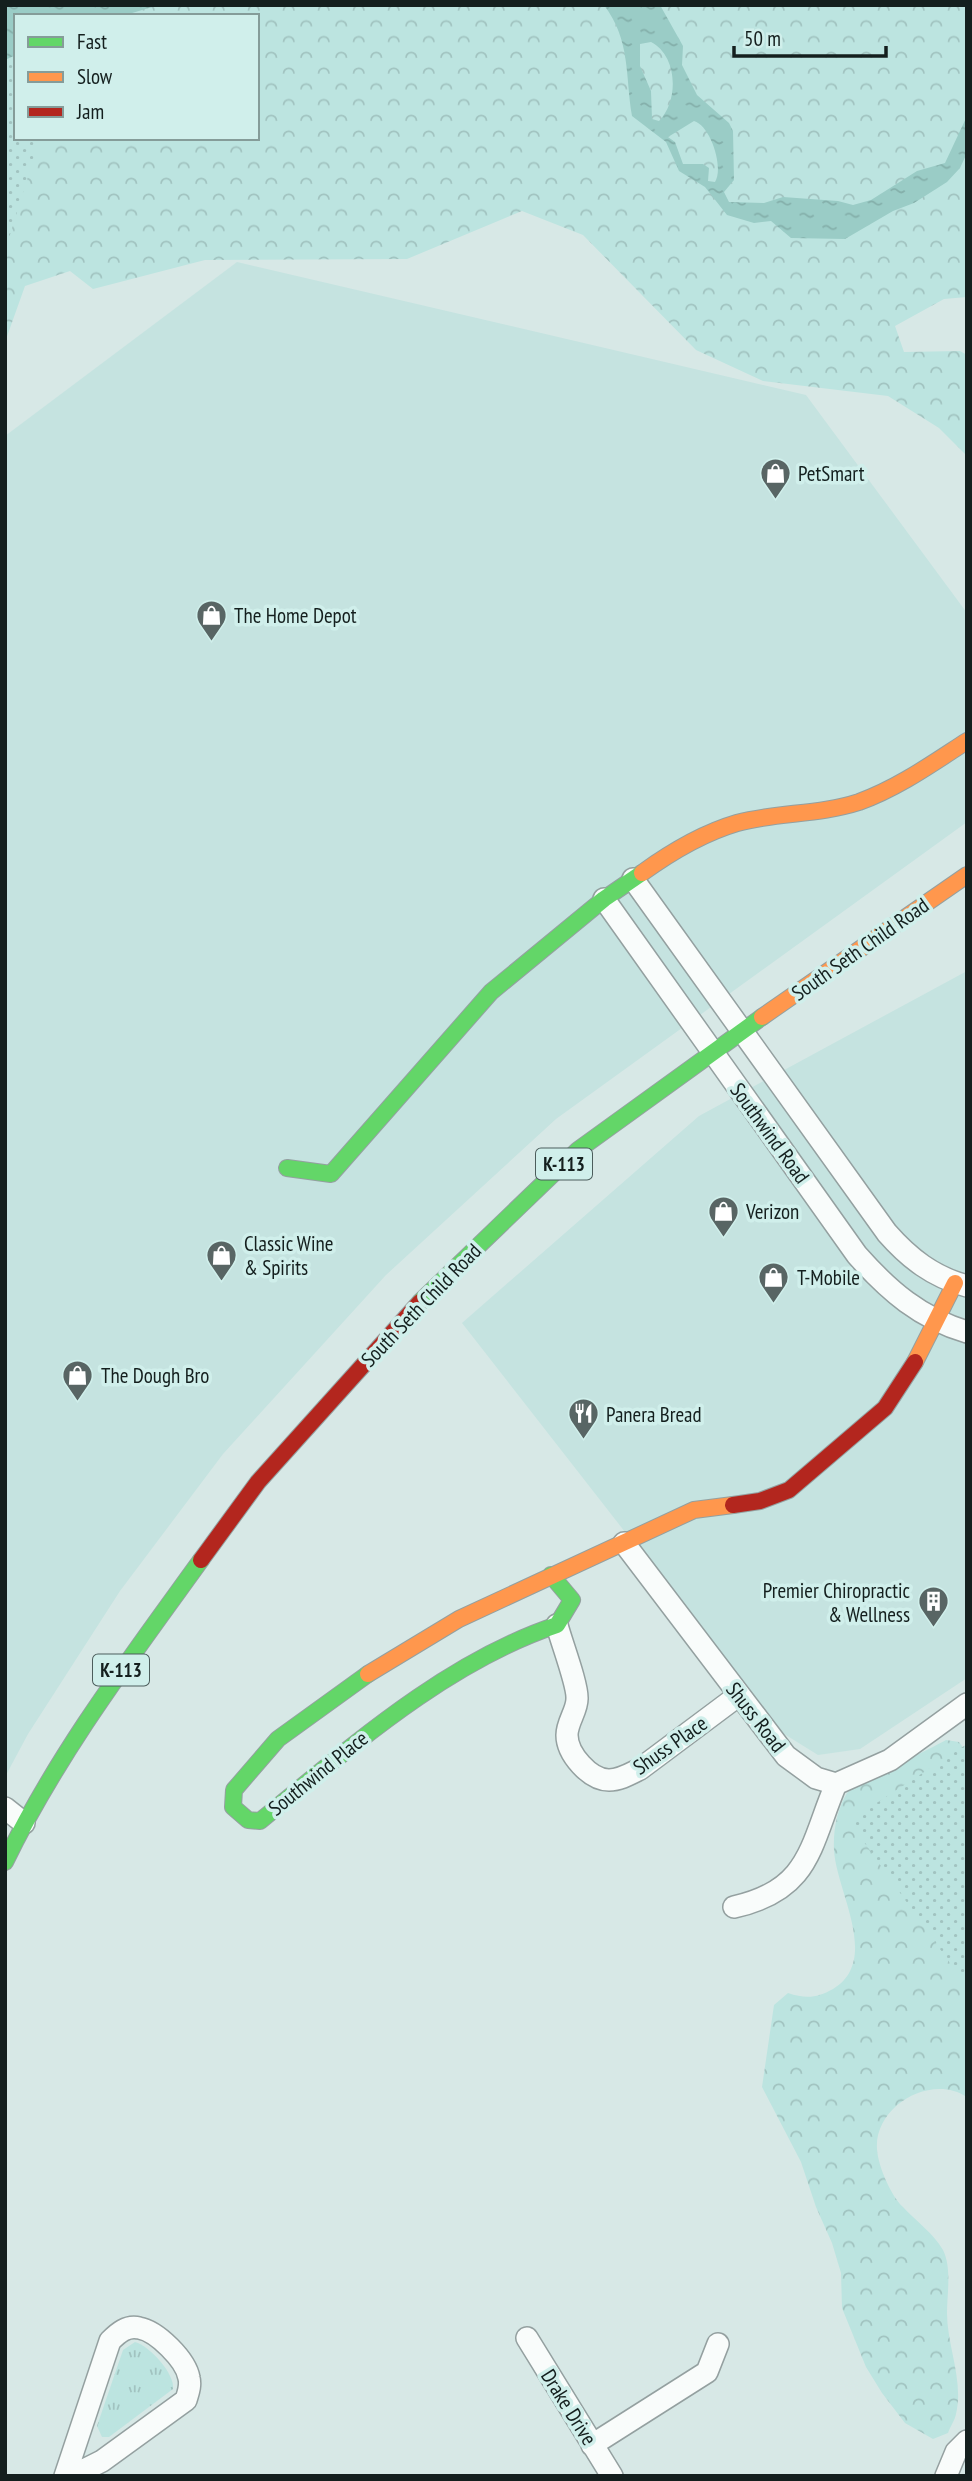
<svg xmlns="http://www.w3.org/2000/svg" width="972" height="2481" viewBox="0 0 972 2481" font-family="'PT Sans Narrow',sans-serif">
	<style>
		.built { fill: #c5e3e0 }
		.grass { fill: url(#grass-tufts) }
		.forest { fill: url(#forest-crowns); fill-rule: evenodd }
		.park { fill: url(#park-dots) }
		.water { fill: url(#water-ripples); fill-rule: evenodd }
		.lines { fill: none; stroke-linecap: round; stroke-linejoin: round }
		.street-casing { stroke: #94a0a0; stroke-width: 24 }
		.fast-casing { stroke: #94a0a0; stroke-width: 18 }
		.slow-casing { stroke: #94a0a0; stroke-width: 18 }
		.jam-casing { stroke: #94a0a0; stroke-width: 18 }
		.street { stroke: #f9fcfb; stroke-width: 21 }
		.fast { stroke: #63d668; stroke-width: 16 }
		.slow { stroke: #ff974d; stroke-width: 16 }
		.jam { stroke: #b3261e; stroke-width: 16 }
		.labels { text-anchor: middle; dominant-baseline: central; stroke-width: 7; stroke-linejoin: round; paint-order: stroke }
		.shield { fill: #d0efeb; stroke: #4c5d5c; stroke-width: 2 }
		.shield-label { font-size: 19px; font-weight: bold; fill: #141f1e }
		.poi-label { font-size: 21px; fill: #141f1e; stroke: #d0efeb; text-anchor: start }
		.street-label { font-size: 21px; fill: #141f1e; stroke: #d0efeb }
	</style>
	<defs>
		<pattern id="grass-tufts" width="24" height="20" patternUnits="userSpaceOnUse" patternTransform="scale(1.75)"><rect width="24" height="20" fill="#bce4e0"/><path d="M3 7l-1-3M5 7V3M7 7l1-3M15 17l-1-3M17 17v-4M19 17l1-3" fill="none" stroke="#a1c3c0"/></pattern>
		<pattern id="forest-crowns" width="20" height="18" patternUnits="userSpaceOnUse" patternTransform="scale(1.75)"><rect width="20" height="18" fill="#bce4e0"/><path d="M2 6a3 3 0 1 1 6 0M12 15a3 3 0 1 1 6 0" fill="none" stroke="#a1c3c0"/></pattern>
		<pattern id="park-dots" width="8" height="8" patternUnits="userSpaceOnUse" patternTransform="scale(1.75)"><rect width="8" height="8" fill="#bce4e0"/><path d="M2 2h.1M6 6h.1" fill="none" stroke="#a1c3c0" stroke-width="1.8" stroke-linecap="round"/></pattern>
		<pattern id="water-ripples" width="26" height="14" patternUnits="userSpaceOnUse" patternTransform="scale(1.75)"><rect width="26" height="14" fill="#9accc6"/><path d="M2 4q2-2 4 0t4 0M15 11q2-2 4 0t4 0" fill="none" stroke="#84afaa"/></pattern>
	</defs>
	<rect width="100%" height="100%" fill="#d7e8e6"/>
	<path class="built" d="M 237,262 L 806,395 L 967,613 L 967,822 L 556,1119 L 386,1275 L 223,1454 L 120,1591 L 28,1734 L 5,1777 L 5,436 Z
		M 967,971 L 967,1678 L 860,1749 L 818,1755 L 781,1732 L 462,1323 L 699,1116 Z"/>
	<path class="grass" d="M 135,2342 C 150,2346 175,2374 173,2389 L 109,2437 L 102,2437 L 97,2426 L 123,2350 Z"/>
	<path class="forest" d="M 5,5 L 967,5 L 967,297 L 944,299 L 895,326 L 904,352 L 960,351 L 967,355 L 967,456 L 939,428 L 888,396 L 763,381 L 696,350 L 583,235 L 522,211 L 407,259 L 205,260 L 93,289 L 70,271 L 25,286 L 5,342 ZM 16,16 L 257,16 L 257,138 L 16,138 Z
		M 946,1740 L 959,1742 L 967,1753 L 967,2097 C 931,2073 874,2106 877,2149 C 878,2166 891,2196 903,2207 C 916,2221 933,2233 943,2250 C 952,2268 947,2294 947,2313 C 947,2346 964,2381 956,2414 C 955,2420 950,2427 948,2433 L 933,2439 L 905,2423 L 882,2393 L 866,2367 L 842,2308 L 841,2273 L 832,2243 L 816,2207 L 801,2162 L 762,2087 L 774,2005 L 788,1993 C 806,1999 817,1998 833,1989 C 881,1960 836,1891 834,1850 C 833,1830 837,1810 847,1793 C 852,1786 932,1748 946,1740 Z"/>
	<path class="park" d="M 16,26 L 16,138 L 44,138 L 38,144 L 5,251 L 5,29 Z
		M 967,1744 L 967,1987 L 849,1821 Z"/>
	<path class="water" d="M 159,5 L 122,16 L 16,16 L 16,55 L 5,60 L 5,6 Z
		M 604,5 L 660,5 L 683,46 L 682,65 L 697,95 L 729,123 L 733,131 L 734,180 L 724,192 L 729,202 L 764,203 L 783,197 L 838,201 L 853,205 L 871,200 L 917,171 L 945,163 L 967,116 L 967,153 L 960,168 L 947,182 L 914,203 L 893,211 L 845,239 L 791,238 L 771,221 L 754,223 L 727,215 L 705,187 L 679,171 L 666,142 L 632,116 C 625,75 631,41 604,5 ZM 651,42 C 678,56 679,101 659,121 L 652,119 L 651,91 L 640,66 L 640,44 ZM 694,121 C 711,126 724,168 715,182 L 708,181 L 709,168 L 703,164 L 683,164 L 675,142 L 668,137 Z"/>
	<g class="lines">
		<defs>
			<path id="street" d="M 633,879 L 887,1233 C 909,1258 933,1277 967,1286
				M 604,899 L 857,1255 C 889,1291 920,1318 967,1332
				M 624,1543 L 786,1756 L 816,1778 L 836,1784 L 890,1760 L 967,1704
				M 557,1625 C 561,1641 578,1685 577,1699 C 577,1711 567,1722 567,1735 C 567,1754 590,1780 609,1780 C 620,1780 630,1774 640,1769 L 739,1695
				M 5,1808 L 24,1823
				M 734,1907 C 811,1890 810,1845 836,1784
				M 527,2338 L 612,2476
				M 592,2445 L 707,2372 L 718,2344
				M 65,2476 L 110,2341 C 118,2333 127,2325 139,2328 C 157,2331 186,2360 189,2378 C 191,2386 188,2393 186,2400 L 102,2461 L 72,2476
				M 946,2476 L 956,2452 L 967,2441"/>
			<path id="fast" d="M 287,1168 L 331,1174 L 491,992 L 604,899 L 642,873
				M 420,1302 L 578,1150 L 762,1017
				M 368,1674 L 278,1739 L 234,1790 L 233,1807 L 248,1820 L 260,1821 C 350,1748 446,1662 557,1625 L 572,1600 L 551,1575
				M 5,1862 C 58,1753 131,1657 201,1560"/>
			<path id="slow" d="M 642,873 C 671,852 703,833 737,823 C 777,812 819,815 859,802 C 898,788 933,763 967,741
				M 762,1017 L 967,875
				M 915,1362 L 955,1283
				M 368,1674 L 459,1619 L 694,1510 L 733,1505"/>
			<path id="jam" d="M 733,1505 L 760,1501 L 789,1490 L 885,1408 L 915,1362
				M 201,1560 L 258,1482 L 420,1302"/>
		</defs>
		<use href="#street" class="street-casing"/>
		<use href="#fast" class="fast-casing"/>
		<use href="#slow" class="slow-casing"/>
		<use href="#jam" class="jam-casing"/>
		<use href="#street" class="street"/>
		<use href="#fast" class="fast"/>
		<use href="#slow" class="slow"/>
		<use href="#jam" class="jam"/>
	</g>
	<defs>
		<symbol id="shop-pin" viewBox="-11 -11 22 30"><path d="M0 17L-7.5 6A9.5 9.5 0 1 1 7.5 6Z" fill="#586564" stroke="#d0efeb"/><path d="M-5-2.5h2.3a2.7 3.5 0 0 1 5.4 0H5L5.5 6h-11ZM-1.5-2.5h3a1.5 2.3 0 0 0-3 0Z" fill="#fff"/></symbol>
		<symbol id="restaurant-pin" viewBox="-11 -11 22 30"><path d="M0 17L-7.5 6A9.5 9.5 0 1 1 7.5 6Z" fill="#586564" stroke="#d0efeb"/><path d="M-5-6h1v4h1v-4h1v4h1v-4h1v5L-1.5 .5V6h-2V.5L-5-1ZM5-6V6H3V1.5H1.5Q1.5-4 5-6Z" fill="#fff"/></symbol>
		<symbol id="building-pin" viewBox="-11 -11 22 30"><path d="M0 17L-7.5 6A9.5 9.5 0 1 1 7.5 6Z" fill="#586564" stroke="#d0efeb"/><path d="M-4-6H4V6H1V3H-1V6H-4ZM-2.5-4.3h1.7v1.8h-1.7ZM.8-4.3h1.7v1.8H.8ZM-2.5-1h1.7V.8h-1.7ZM.8-1h1.7V.8H.8Z" fill="#fff"/></symbol>
	</defs>
	<g fill-rule="evenodd">
		<use href="#shop-pin" x="758" y="456" width="35" height="47"/>
		<use href="#shop-pin" x="194" y="598" width="35" height="47"/>
		<use href="#shop-pin" x="706" y="1194" width="35" height="47"/>
		<use href="#shop-pin" x="204" y="1238" width="35" height="47"/>
		<use href="#shop-pin" x="756" y="1260" width="35" height="47"/>
		<use href="#shop-pin" x="60" y="1358" width="35" height="47"/>
		<use href="#restaurant-pin" x="566" y="1396" width="35" height="47"/>
		<use href="#building-pin" x="916" y="1584" width="35" height="47"/>
	</g>
	<g class="labels">
		<g class="shield">
			<rect x="536" y="1148.5" width="56" height="31" rx="5"/>
			<rect x="93" y="1654.5" width="56" height="31" rx="5"/>
		</g>
		<g class="shield-label">
			<text x="564" y="1164">K-113</text>
			<text x="121" y="1670">K-113</text>
		</g>
		<g class="poi-label">
			<text x="798" y="473">PetSmart</text>
			<text x="234" y="615">The Home Depot</text>
			<text x="746" y="1211">Verizon</text>
			<text x="244" y="1243">Classic Wine<tspan x="244" dy="24">&amp; Spirits</tspan></text>
			<text x="797" y="1277">T-Mobile</text>
			<text x="101" y="1375">The Dough Bro</text>
			<text x="606" y="1414">Panera Bread</text>
			<text x="910" y="1590" text-anchor="end">Premier Chiropractic<tspan x="910" dy="24">&amp; Wellness</tspan></text>
		</g>
		<g class="street-label">
			<text transform="translate(860 949) rotate(-35)">South Seth Child Road</text>
			<text transform="translate(770 1133) rotate(54)">Southwind Road</text>
			<text transform="translate(421 1305) rotate(-46)">South Seth Child Road</text>
			<text transform="translate(756 1717) rotate(52)">Shuss Road</text>
			<text transform="translate(670 1745) rotate(-35)">Shuss Place</text>
			<text transform="translate(318 1773) rotate(-39)">Southwind Place</text>
			<text transform="translate(569 2407) rotate(58)">Drake Drive</text>
		</g>
	</g>
	<rect width="972" height="2481" fill="none" stroke="#141f1e" stroke-width="14"/>
	<rect x="14" y="14" width="245" height="126" fill="#d0efeb" stroke="#859c99" stroke-width="2"/>
	<rect x="28" y="37" width="35" height="10" fill="#63d668" stroke="#859c99" stroke-width="2"/>
	<text x="77" y="49" font-size="21" fill="#141f1e">Fast</text>
	<rect x="28" y="72" width="35" height="10" fill="#ff974d" stroke="#859c99" stroke-width="2"/>
	<text x="77" y="84" font-size="21" fill="#141f1e">Slow</text>
	<rect x="28" y="107" width="35" height="10" fill="#b3261e" stroke="#859c99" stroke-width="2"/>
	<text x="77" y="119" font-size="21" fill="#141f1e">Jam</text>
	<path d="M734 46v10h152v-10" fill="none" stroke="#141f1e" stroke-width="3.5"/>
	<text x="744" y="46" font-size="21" fill="#141f1e" stroke="#d0efeb" stroke-width="5" paint-order="stroke">50 m</text>
</svg>
